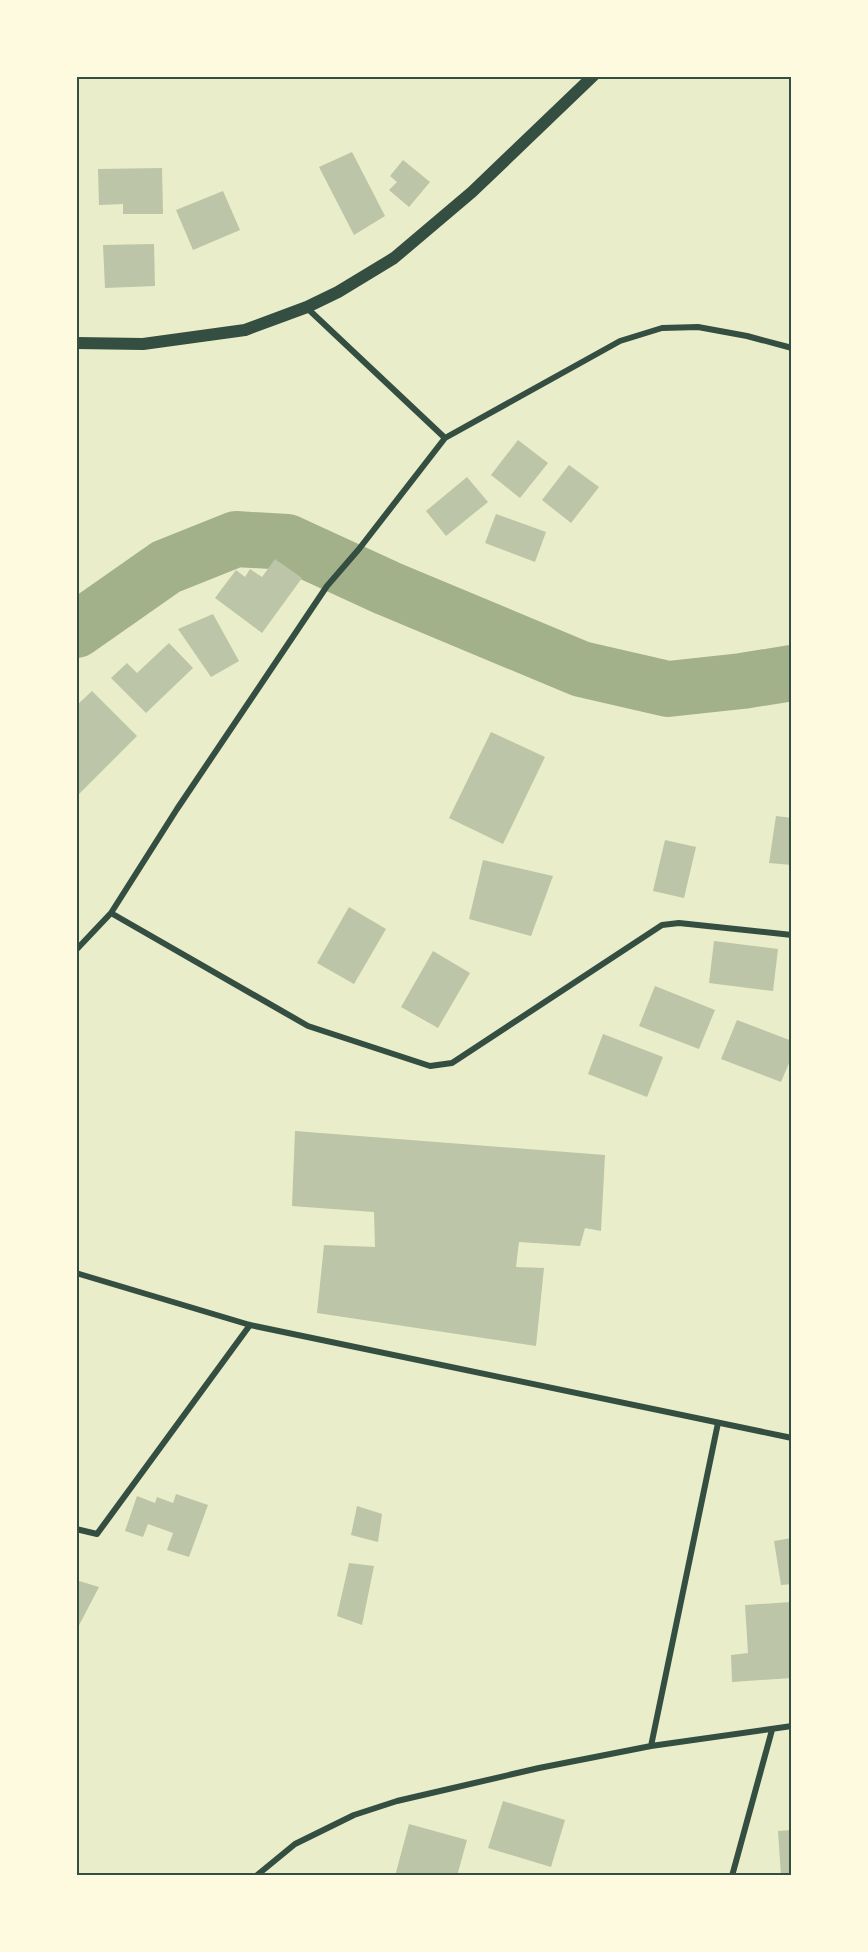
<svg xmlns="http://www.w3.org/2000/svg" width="868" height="1952" viewBox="0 0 868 1952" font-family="'Exo 2',sans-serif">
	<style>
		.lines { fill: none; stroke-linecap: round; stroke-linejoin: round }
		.river { stroke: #a3b18a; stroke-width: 56 }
		.building { fill: #bcc5a7 }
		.minor { stroke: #344e41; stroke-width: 6 }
		.secondary { stroke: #344e41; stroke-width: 12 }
		.neatline { fill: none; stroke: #344e41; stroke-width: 2 }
	</style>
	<rect width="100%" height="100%" fill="#e9edc9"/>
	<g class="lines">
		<path class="river" d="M 76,630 L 166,567 L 236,539 L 287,542 L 387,588 L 581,669 L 668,689 L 742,681 L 792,673"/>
	</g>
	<path class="building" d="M 352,152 L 385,216 L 354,235 L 319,167 Z
		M 403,160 L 430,182 L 409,207 L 389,190 L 397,182 L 390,176 Z
		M 162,168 L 163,214 L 123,214 L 123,204 L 99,205 L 98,169 Z
		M 223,191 L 240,230 L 193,250 L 176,210 Z
		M 154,244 L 155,286 L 105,288 L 103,245 Z
		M 518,440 L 548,463 L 520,498 L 491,475 Z
		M 569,465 L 599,487 L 571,523 L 542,500 Z
		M 467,477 L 488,502 L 446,536 L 426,511 Z
		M 496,514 L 546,532 L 535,562 L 485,543 Z
		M 275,559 L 302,578 L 262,633 L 215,598 L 236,570 L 245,577 L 250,569 L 262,577 Z
		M 213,614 L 239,661 L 211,677 L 178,629 Z
		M 169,643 L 193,668 L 146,713 L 111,678 L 127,663 L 137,673 Z
		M 92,691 L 137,736 L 76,797 L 76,706 Z
		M 491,732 L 545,757 L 503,844 L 449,818 Z
		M 776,816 L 792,818 L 792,865 L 769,863 Z
		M 665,840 L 696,847 L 684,898 L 653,891 Z
		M 483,860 L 553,876 L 531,936 L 469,919 Z
		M 349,907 L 386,929 L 354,984 L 317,963 Z
		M 714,941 L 778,949 L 773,991 L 709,983 Z
		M 433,951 L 470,973 L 438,1028 L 401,1007 Z
		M 655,986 L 715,1010 L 699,1049 L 639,1026 Z
		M 737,1020 L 792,1041 L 792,1056 L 781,1082 L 721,1059 Z
		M 603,1034 L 663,1057 L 647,1097 L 588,1074 Z
		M 295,1131 L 605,1155 L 601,1231 L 585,1228 L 580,1246 L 519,1242 L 516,1267 L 544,1268 L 536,1346 L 317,1313 L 324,1245 L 375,1247 L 374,1212 L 292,1206 Z
		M 176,1494 L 208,1505 L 189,1557 L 167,1550 L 173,1533 L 148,1524 L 143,1537 L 125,1531 L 137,1496 L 155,1503 L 157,1497 L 173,1503 Z
		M 357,1506 L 382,1514 L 378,1542 L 351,1535 Z
		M 792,1538 L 792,1584 L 781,1585 L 774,1541 Z
		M 349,1563 L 374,1566 L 362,1625 L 337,1616 Z
		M 76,1580 L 99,1587 L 76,1631 Z
		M 791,1602 L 792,1678 L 732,1682 L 731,1655 L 748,1653 L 745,1605 Z
		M 503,1801 L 565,1820 L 551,1867 L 488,1848 Z
		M 409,1824 L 467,1840 L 457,1876 L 395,1876 Z
		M 792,1830 L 792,1876 L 781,1876 L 778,1831 Z"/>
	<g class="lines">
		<path class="minor" d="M 445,438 L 620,341 L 662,328 L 698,327 L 747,336 L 792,348
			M 111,913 L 308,1026 L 430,1066 L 452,1063 L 662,925 L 679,923 L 792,935
			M 76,950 L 111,913 L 177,809 L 327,586 L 359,549 L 445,438 L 307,308
			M 76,1273 L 250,1325 L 792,1438
			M 76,1529 L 97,1534 L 250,1325
			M 651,1746 L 718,1423
			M 256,1876 L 295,1844 L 354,1815 L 397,1801 L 539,1768 L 651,1746 L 792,1726
			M 732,1876 L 772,1730"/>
		<path class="secondary" d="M 76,343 L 143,344 L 245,330 L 307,307 L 338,292 L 394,258 L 472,192 L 593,76"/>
	</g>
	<rect width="868" height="1952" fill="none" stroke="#fefae0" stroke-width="156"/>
	<rect x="78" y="78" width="712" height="1796" class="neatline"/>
</svg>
